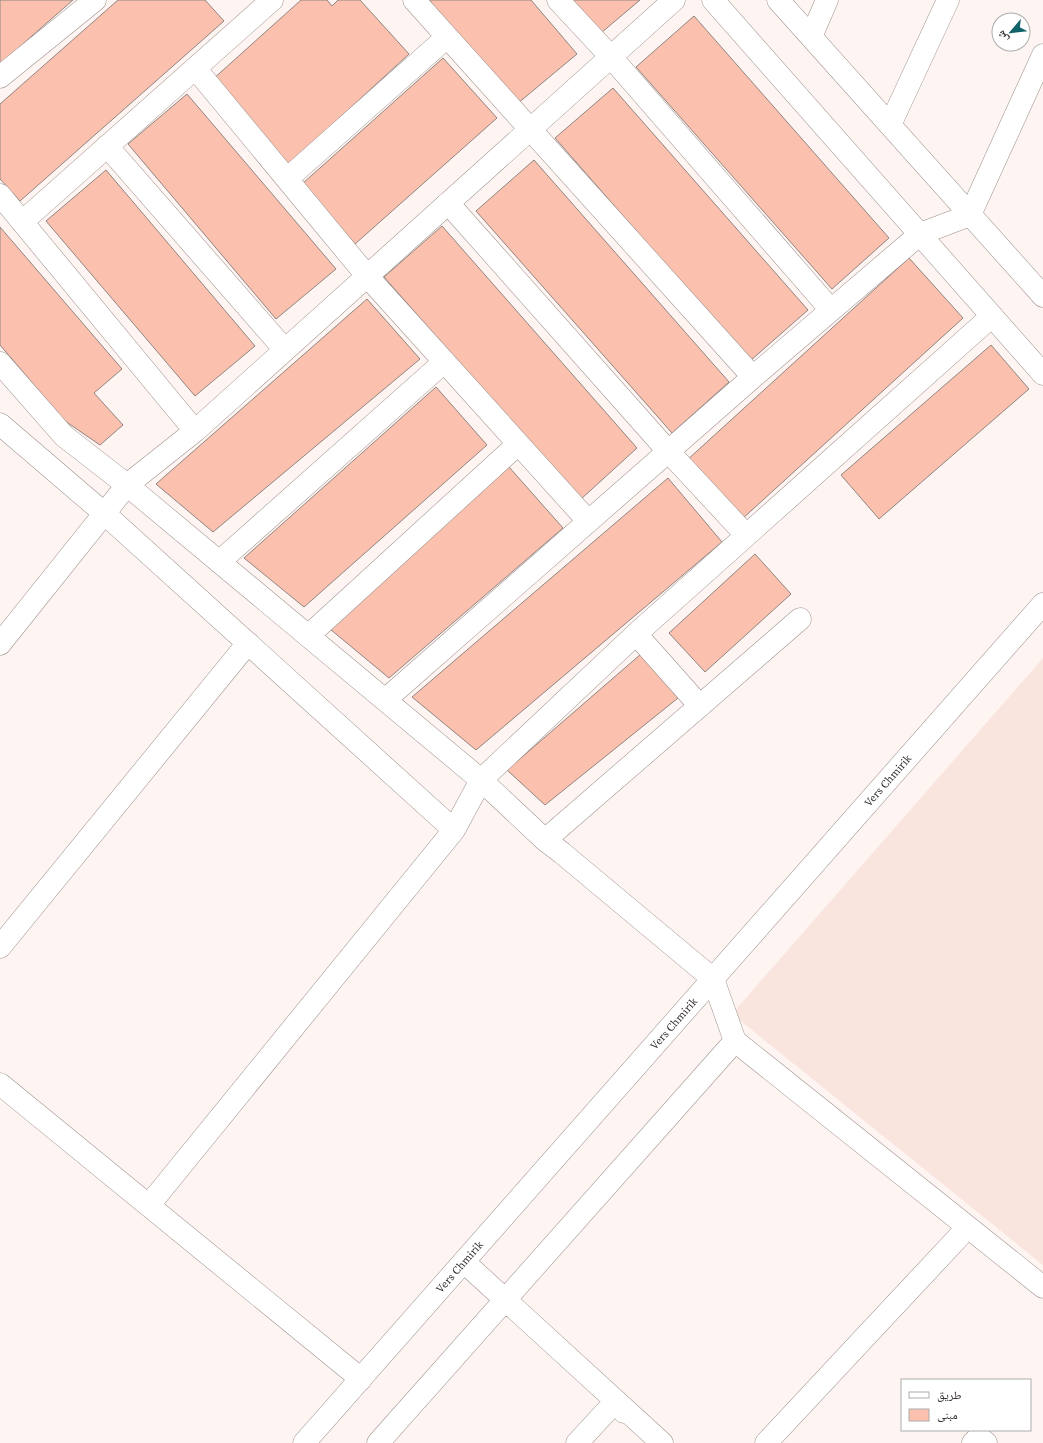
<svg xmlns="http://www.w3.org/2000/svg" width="1043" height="1443" viewBox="0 0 1043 1443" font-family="'Source Serif 4','Noto Naskh Arabic',serif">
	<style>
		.built { fill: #f9e5de }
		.building { fill: #fbc0ae; stroke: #8f8581 }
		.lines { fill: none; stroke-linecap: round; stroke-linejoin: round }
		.minor-casing { stroke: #9c918d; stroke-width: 23 }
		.tertiary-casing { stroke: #9c918d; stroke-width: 23 }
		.minor { stroke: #fff; stroke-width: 22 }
		.tertiary { stroke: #fff; stroke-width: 22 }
		.labels { text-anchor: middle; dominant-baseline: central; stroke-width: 3; stroke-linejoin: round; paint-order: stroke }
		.street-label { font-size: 11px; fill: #35302f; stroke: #fff }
	</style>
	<rect width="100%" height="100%" fill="#fef4f1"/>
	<path class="built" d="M 1043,658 L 1043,1265 L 732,1014 Z"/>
	<path class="building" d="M 0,0 L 73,0 L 0,64 Z
		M 118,0 L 205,0 L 224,21 L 20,201 L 0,179 L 0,104 Z
		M 301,0 L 327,0 L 332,6 L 338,0 L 360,0 L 409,54 L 286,167 L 212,80 Z
		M 429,0 L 531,0 L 577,54 L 517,104 Z
		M 572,0 L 640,0 L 601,33 Z
		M 694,16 L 889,238 L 832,289 L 636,67 Z
		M 443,58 L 497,118 L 355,244 L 302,184 Z
		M 613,88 L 808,310 L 750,361 L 555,138 Z
		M 187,94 L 336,269 L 276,319 L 128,144 Z
		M 534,160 L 729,382 L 672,433 L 476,211 Z
		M 106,170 L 255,346 L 195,396 L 46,221 Z
		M 442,226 L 637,448 L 580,500 L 384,277 Z
		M 0,227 L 122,369 L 94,393 L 123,425 L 100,445 L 65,421 L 0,345 Z
		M 909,258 L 963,318 L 741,520 L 686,461 Z
		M 367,299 L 420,359 L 213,532 L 156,484 Z
		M 991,345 L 1029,389 L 879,519 L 841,475 Z
		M 436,387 L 487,445 L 304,607 L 244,558 Z
		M 509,467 L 563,528 L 389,678 L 330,629 Z
		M 668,478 L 722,542 L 476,750 L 412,697 Z
		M 755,554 L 791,594 L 705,672 L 669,633 Z
		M 641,654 L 678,698 L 545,805 L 507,770 Z"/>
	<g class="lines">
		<defs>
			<path id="minor" d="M 414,0 L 753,377
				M 558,0 L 611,57 L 831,310
				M 713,0 L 1043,374
				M 778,0 L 1043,296
				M 811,37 L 827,0
				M 195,68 L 367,276 L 588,521
				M 0,77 L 95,0
				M 890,125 L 948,0
				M 107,146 L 285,350
				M 287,179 L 447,37
				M 0,195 L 195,431
				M 448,203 L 668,451 L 746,535
				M 22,222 L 272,0
				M 0,363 L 64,436 L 127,485 L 481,780 L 545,840 L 562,853 L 713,979 L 735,1041 L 378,1443
				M 0,424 L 105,514 L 454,830
				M 219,562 L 444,362
				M 636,634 L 700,706
				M 308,636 L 518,444
				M 0,644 L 127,485 L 195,431 L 674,0
				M 385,700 L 753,377 L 920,234 L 970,215 L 1043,55
				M 545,840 L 800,619
				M 0,947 L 248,643
				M 735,1041 L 1043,1287
				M 0,1084 L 361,1379
				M 149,1205 L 454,830 L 481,780 L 636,634 L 992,316
				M 464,1262 L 662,1443
				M 577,1443 L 616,1401 L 624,1412
				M 766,1443 L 967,1228
				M 973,1443 L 979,1437 L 986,1443"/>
			<g id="tertiary">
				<path id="s1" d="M 304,1443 L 1043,604"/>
			</g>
		</defs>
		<use href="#minor" class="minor-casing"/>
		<use href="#tertiary" class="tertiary-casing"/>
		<use href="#minor" class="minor"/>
		<use href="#tertiary" class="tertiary"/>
	</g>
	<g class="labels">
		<g class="street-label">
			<text stroke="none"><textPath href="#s1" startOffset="883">Vers Chmirik</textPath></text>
			<text stroke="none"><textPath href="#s1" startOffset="559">Vers Chmirik</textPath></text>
			<text stroke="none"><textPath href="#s1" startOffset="235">Vers Chmirik</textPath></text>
		</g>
	</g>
	<rect x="901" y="1379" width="130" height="52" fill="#ffffff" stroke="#aeacac"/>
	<rect x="909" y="1392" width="20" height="6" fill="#ffffff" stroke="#aeacac"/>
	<text x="937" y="1399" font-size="12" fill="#35302f">طريق</text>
	<rect x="909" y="1409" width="20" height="12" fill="#fbc0ae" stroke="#aeacac"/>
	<text x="937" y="1419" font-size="12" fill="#35302f">مبنى</text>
	<g transform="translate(1011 32) rotate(242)"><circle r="19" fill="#ffffff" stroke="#aeacac"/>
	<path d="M0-3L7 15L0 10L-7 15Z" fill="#116168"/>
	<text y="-6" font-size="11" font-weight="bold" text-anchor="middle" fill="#35302f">ش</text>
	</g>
</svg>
